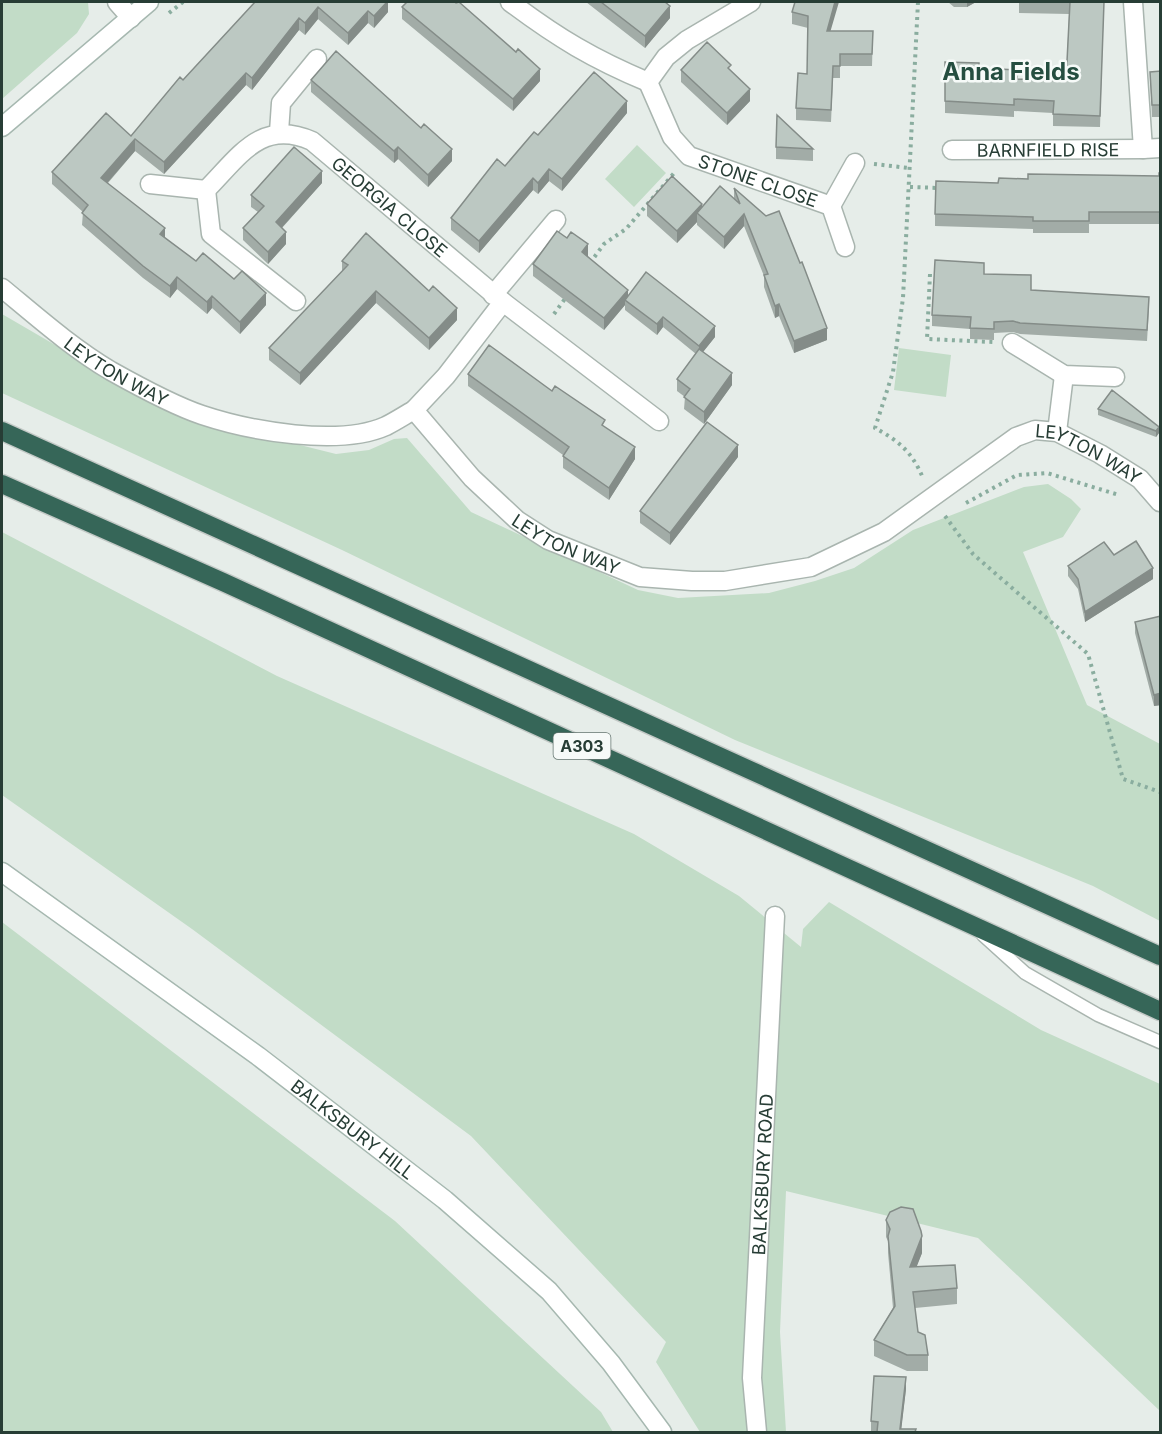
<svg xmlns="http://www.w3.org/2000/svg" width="1162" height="1434" viewBox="0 0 1162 1434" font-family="Inter,sans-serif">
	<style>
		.green { fill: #c2dcc7 }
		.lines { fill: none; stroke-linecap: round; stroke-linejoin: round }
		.lane-casing { stroke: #a9b5af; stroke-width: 15 }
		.street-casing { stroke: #a9b5af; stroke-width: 21 }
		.secondary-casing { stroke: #a6b8b0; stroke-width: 21 }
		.highway-casing { stroke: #c3c9c6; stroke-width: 21 }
		.path { stroke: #8aad9f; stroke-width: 4; stroke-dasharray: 3 4.5; stroke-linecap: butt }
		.lane { stroke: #fff; stroke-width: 12 }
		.street { stroke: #fff; stroke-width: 18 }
		.secondary { stroke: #fff; stroke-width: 18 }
		.highway { stroke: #366658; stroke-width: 18 }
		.wall { fill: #a2aca7 }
		.shaded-wall { fill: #848c88 }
		.building { fill: #bcc8c2; stroke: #848c88; stroke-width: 1.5 }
		.labels { text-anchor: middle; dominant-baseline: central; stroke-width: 5; stroke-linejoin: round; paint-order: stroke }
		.shield { fill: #f6faf8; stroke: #657670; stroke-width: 1.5 }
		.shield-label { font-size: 16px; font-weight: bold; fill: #273d35 }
		.street-label { font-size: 18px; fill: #273d35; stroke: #f6faf8 }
		.district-label { font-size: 24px; font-weight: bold; fill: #254e40; stroke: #f6faf8 }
	</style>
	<rect width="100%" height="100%" fill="#e6ede9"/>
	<path class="green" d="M 2,2 L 88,2 L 89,14 L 77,33 L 2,99 Z
		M 637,145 L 666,173 L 634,207 L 605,179 Z
		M 2,314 L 172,413 L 336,454 L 369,450 L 394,439 L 407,438 L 471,512 L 638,590 L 678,598 L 769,593 L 815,581 L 854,568 L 913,530 L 1024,487 L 1048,484 L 1071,499 L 1081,509 L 1063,537 L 1023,552 L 1087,705 L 1160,744 L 1160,921 L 1093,886 L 735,740 L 342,550 L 2,393 Z
		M 899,348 L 951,355 L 946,397 L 894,390 Z
		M 2,532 L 277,676 L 634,834 L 739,896 L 801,947 L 803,929 L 829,902 L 1041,1030 L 1160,1084 L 1160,1411 L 978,1238 L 786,1191 L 780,1332 L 786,1432 L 700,1432 L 656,1362 L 666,1342 L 471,1136 L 192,929 L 2,795 Z
		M 2,922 L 395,1221 L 601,1412 L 613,1432 L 2,1432 Z"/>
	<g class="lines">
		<defs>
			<path id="lane" d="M 983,935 L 1025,973 L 1098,1015 L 1160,1042"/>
			<g id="street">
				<path d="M 117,2 L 131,18"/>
				<path d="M 510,2 C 558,38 593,59 648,82"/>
				<path id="s1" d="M 751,2 L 687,40 L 666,57 L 648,82 L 672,137 L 689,156 L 831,206"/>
				<path d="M 1133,2 L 1143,149 L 1160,148"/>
				<path d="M 279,132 L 281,103 L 317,59"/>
				<path id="s2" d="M 952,150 L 1143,149"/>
				<path id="s3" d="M 150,184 L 206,190 C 239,157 261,118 312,141 L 503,302"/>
				<path d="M 206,190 L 211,234 L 296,301"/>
				<path d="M 845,247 L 831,206 L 855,163"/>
				<path id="s4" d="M 2,288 C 36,316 72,348 111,371 C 136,385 175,406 202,415 C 250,431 339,447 386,426 C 396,421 405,415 414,410 L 472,478 L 517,520 L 548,540 L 640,577 L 692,581 L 725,581 L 811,567 L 884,532 L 1016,437 L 1035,430 L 1057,432 L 1100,454 L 1140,479 L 1160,502"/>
				<path d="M 493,295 L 556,220"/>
				<path d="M 1012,343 L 1064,375 L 1115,377"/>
				<path d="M 414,410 L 446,376 L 503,302 L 659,421"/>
				<path d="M 1057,432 L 1064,375"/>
				<path id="s5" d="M 757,1432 L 752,1378 L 775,916"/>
			</g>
			<g id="secondary">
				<path d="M 2,127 L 149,2"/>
				<path id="s6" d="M 2,872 L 258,1056 L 445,1200 L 549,1291 L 611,1363 L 662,1432"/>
			</g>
			<path id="highway" d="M 2,431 L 1160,956
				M 2,484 L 223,582 L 1160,1011"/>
		</defs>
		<use href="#lane" class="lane-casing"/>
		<use href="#street" class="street-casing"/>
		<use href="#secondary" class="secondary-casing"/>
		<use href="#highway" class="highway-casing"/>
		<path class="path" d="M 918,2 L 903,298 L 893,372 L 875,428 C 899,441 912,452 923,478
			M 169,13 L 183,2
			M 874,164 L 909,168
			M 910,187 L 939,188
			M 590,263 L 604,244 L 626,229 L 675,172
			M 930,274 L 927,339 L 993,342
			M 554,314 L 567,296
			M 966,503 L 1017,475 L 1047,473 L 1119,495
			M 945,516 L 973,554 L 1088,654 L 1123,779 L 1160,792"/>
		<use href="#lane" class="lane"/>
		<use href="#street" class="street"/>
		<use href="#secondary" class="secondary"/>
		<use href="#highway" class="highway"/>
	</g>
	<path class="wall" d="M 255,2 L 388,2 L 388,12 L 374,28 L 368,23 L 348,45 L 318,19 L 305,35 L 299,30 L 252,90 L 246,85 L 164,174 L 135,151 L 108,183 L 165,238 L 196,261 L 266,305 L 240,334 L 212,308 L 207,314 L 177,289 L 170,298 L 143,278 L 82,225 L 83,212 L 52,184 L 52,172 L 131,136 Z
		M 586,2 L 665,2 L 670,18 L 645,48 Z
		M 795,2 L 830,31 L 873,31 L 872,66 L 840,66 L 840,78 L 833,78 L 831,122 L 796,120 L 796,108 L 807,74 L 808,28 L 792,24 L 792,12 Z
		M 948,2 L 976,2 L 967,7 L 954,7 Z
		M 1019,2 L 1104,2 L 1100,127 L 1053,126 L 1053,113 L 1014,111 L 1014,117 L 945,113 L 945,62 L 979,68 L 1018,79 L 1066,81 L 1069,14 L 1019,13 Z
		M 402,7 L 540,81 L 513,111 L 402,19 Z
		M 681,70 L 750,101 L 727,125 L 681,82 Z
		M 1161,71 L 1161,117 L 1152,117 L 1150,72 Z
		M 311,80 L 452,161 L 428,187 L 398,159 L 394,163 L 311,92 Z
		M 627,113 L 562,191 L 549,181 L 538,194 L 533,190 L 479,253 L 451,230 L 451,218 L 538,135 Z
		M 776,147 L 813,149 L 813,161 L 776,159 Z
		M 1161,173 L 1161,224 L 1089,224 L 1089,233 L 1033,233 L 1033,229 L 935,226 L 935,214 L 998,183 L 1028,179 L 1159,176 Z
		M 322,183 L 282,228 L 286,244 L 268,264 L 243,240 L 243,228 L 258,212 L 251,207 L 251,195 Z
		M 734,188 L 827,340 L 794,353 L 779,316 L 775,318 L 764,287 L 764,276 L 744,226 L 724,249 L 697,225 L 697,222 L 677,243 L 647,216 L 647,204 L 702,206 L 734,198 Z
		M 588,256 L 588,257 L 628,297 L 715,337 L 703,352 L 732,385 L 704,424 L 684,409 L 685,397 L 677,391 L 677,379 L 696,354 L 663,327 L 657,335 L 625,310 L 625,305 L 604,330 L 533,276 L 533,264 Z
		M 342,261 L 457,320 L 429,350 L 376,303 L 300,385 L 269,360 L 269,348 L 342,271 Z
		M 984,275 L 1031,290 L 1149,308 L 1147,341 L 1020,334 L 1013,332 L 994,333 L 994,340 L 970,339 L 970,329 L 932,326 L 932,315 Z
		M 468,374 L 552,391 L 605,428 L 635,459 L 609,500 L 563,468 L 563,455 L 468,386 Z
		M 1112,390 L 1159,433 L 1156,437 L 1098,415 L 1098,409 Z
		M 738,457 L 670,545 L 640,523 L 640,511 Z
		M 1114,555 L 1153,579 L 1085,622 L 1078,589 L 1068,576 L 1068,566 Z
		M 1161,616 L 1161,705 L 1154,706 L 1135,633 L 1135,622 Z
		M 886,1220 L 922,1253 L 916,1267 L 957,1288 L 957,1304 L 915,1308 L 918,1332 L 928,1355 L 928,1371 L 907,1371 L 874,1356 L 874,1340 L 893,1308 L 888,1253 L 888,1241 L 886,1237 Z
		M 906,1389 L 901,1429 L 916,1432 L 871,1432 L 871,1421 Z"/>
	<path class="shaded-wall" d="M 387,2 L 388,2 L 388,12 L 374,28 L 374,16 Z
		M 835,2 L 839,2 L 827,43 L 827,31 Z
		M 967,2 L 976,2 L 967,7 Z
		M 670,6 L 670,18 L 645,48 L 645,36 Z
		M 318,7 L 318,19 L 305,35 L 305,23 Z
		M 368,11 L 368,23 L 348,45 L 348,33 Z
		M 299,18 L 299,30 L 252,90 L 252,78 Z
		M 540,69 L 540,81 L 513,111 L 513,99 Z
		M 246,73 L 246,85 L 164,174 L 164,162 Z
		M 750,89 L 750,101 L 727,125 L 727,113 Z
		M 627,101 L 627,113 L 562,191 L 562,179 Z
		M 135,139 L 135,151 L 101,190 L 101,178 Z
		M 398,147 L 398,159 L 394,163 L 394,151 Z
		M 452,149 L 452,161 L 428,187 L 428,175 Z
		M 549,169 L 549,181 L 538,194 L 538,183 Z
		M 322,171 L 322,183 L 276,234 L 276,222 Z
		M 533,178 L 533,190 L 479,253 L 479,241 Z
		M 702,204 L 702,216 L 697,213 L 697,222 L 677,243 L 677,231 Z
		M 744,214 L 744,226 L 724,249 L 724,237 Z
		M 165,228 L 165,240 L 160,234 Z
		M 286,232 L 286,244 L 268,264 L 268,252 Z
		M 588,244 L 588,256 L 582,264 L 582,252 Z
		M 177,277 L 177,289 L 170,298 L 170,286 Z
		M 628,290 L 628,302 L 625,300 L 625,305 L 604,330 L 604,318 Z
		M 376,291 L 376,303 L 300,385 L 300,373 Z
		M 266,293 L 266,305 L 240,334 L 240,322 Z
		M 212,296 L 212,308 L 207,314 L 207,302 Z
		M 779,304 L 779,316 L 775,318 L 775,306 Z
		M 457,308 L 457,320 L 429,350 L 429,338 Z
		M 663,317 L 663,327 L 657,335 L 657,324 Z
		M 715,326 L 715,337 L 699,357 L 699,346 Z
		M 827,328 L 827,340 L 794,353 L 794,341 Z
		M 732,373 L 732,385 L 704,424 L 704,412 Z
		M 1159,427 L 1159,433 L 1156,437 L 1156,431 Z
		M 738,445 L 738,457 L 670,545 L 670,533 Z
		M 635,447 L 635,459 L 609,500 L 609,488 Z
		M 1153,568 L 1153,579 L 1085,622 L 1085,612 Z
		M 1161,693 L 1161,705 L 1154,706 L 1154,695 Z
		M 922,1236 L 922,1253 L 910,1284 L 910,1267 Z
		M 906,1377 L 906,1389 L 901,1432 L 900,1432 Z"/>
	<path class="building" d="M 255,2 L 387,2 L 374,16 L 368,11 L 348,33 L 318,7 L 305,23 L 299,18 L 252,78 L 246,73 L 164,162 L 135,139 L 101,178 L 165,228 L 160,234 L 196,261 L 203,253 L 234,279 L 242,271 L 266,293 L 240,322 L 212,296 L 207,302 L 177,277 L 170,286 L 143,266 L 82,213 L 88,205 L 52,172 L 106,113 L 131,136 L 180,77 L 183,80 Z
		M 407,2 L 455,2 L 456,3 L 459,2 L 516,52 L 518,49 L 540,69 L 513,99 L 402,7 Z
		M 601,2 L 665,2 L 670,6 L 645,36 Z
		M 795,2 L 835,2 L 827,31 L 873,31 L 872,54 L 840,54 L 840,66 L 833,66 L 831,110 L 796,108 L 798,73 L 807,74 L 808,16 L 792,12 Z
		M 1032,2 L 1104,2 L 1100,116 L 1053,114 L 1054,101 L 1014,99 L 1014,105 L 945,101 L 945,62 L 979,63 L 979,68 L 1018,70 L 1017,79 L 1066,81 L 1070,2 Z
		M 707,42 L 731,65 L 728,68 L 750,89 L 727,113 L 681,70 Z
		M 336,51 L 421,128 L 424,124 L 452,149 L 428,175 L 398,147 L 394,151 L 311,80 Z
		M 1161,71 L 1161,105 L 1152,105 L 1150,72 Z
		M 594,72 L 627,101 L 562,179 L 549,169 L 538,183 L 533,178 L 479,241 L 451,218 L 497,159 L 505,166 L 534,132 L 538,135 Z
		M 777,115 L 813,149 L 776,147 Z
		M 294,147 L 322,171 L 276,222 L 286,232 L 268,252 L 243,228 L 264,206 L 251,195 Z
		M 1159,173 L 1161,173 L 1161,212 L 1089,212 L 1089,221 L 1033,221 L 1033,217 L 935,214 L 936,181 L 998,183 L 999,178 L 1028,179 L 1028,174 L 1159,176 Z
		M 672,176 L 702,204 L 677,231 L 647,204 Z
		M 720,186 L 740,204 L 734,188 L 766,216 L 779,211 L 800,263 L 802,262 L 827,328 L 794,341 L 779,304 L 775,306 L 764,275 L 768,274 L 744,214 L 724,237 L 697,213 Z
		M 557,231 L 567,238 L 571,232 L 588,244 L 582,252 L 628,290 L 604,318 L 533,264 Z
		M 366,233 L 429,291 L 433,286 L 457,308 L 429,338 L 376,291 L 300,373 L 269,348 L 348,265 L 342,261 Z
		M 935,260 L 984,263 L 984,274 L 1031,275 L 1031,290 L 1149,297 L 1147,330 L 1020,323 L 1013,321 L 994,322 L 994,329 L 970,328 L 971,317 L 932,315 Z
		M 646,272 L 715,326 L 699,346 L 663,317 L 657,324 L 625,300 Z
		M 489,345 L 552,391 L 555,386 L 605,420 L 602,425 L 635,447 L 609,488 L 563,456 L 569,447 L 468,374 Z
		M 699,349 L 732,373 L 704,412 L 684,397 L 690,389 L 677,379 Z
		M 1112,390 L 1159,427 L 1156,431 L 1098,409 Z
		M 707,422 L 738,445 L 670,533 L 640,511 Z
		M 1136,541 L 1153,568 L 1085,612 L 1078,579 L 1068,566 L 1104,542 L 1114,555 Z
		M 1161,616 L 1161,693 L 1154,695 L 1135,622 Z
		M 901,1207 L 913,1209 L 921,1231 L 922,1236 L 910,1267 L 955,1265 L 957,1288 L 913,1292 L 918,1332 L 925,1335 L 928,1355 L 907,1355 L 874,1340 L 895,1306 L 888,1236 L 890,1229 L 886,1220 L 890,1212 Z
		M 874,1376 L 906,1377 L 900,1429 L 916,1429 L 915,1432 L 877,1432 L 878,1422 L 871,1421 Z"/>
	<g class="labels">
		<rect class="shield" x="553.5" y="733" width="57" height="26" rx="4.5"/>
		<g class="shield-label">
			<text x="582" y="746">A303</text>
		</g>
		<g class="street-label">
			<text stroke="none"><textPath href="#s2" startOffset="96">BARNFIELD RISE</textPath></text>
			<text stroke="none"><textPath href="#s1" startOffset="291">STONE CLOSE</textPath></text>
			<text stroke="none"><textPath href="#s3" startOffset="286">GEORGIA CLOSE</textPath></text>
			<text stroke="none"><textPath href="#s4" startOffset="142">LEYTON WAY</textPath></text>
			<text stroke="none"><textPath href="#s4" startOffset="1240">LEYTON WAY</textPath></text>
			<text stroke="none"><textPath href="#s4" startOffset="664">LEYTON WAY</textPath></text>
			<text stroke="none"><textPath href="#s6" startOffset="435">BALKSBURY HILL</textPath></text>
			<text stroke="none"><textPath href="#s5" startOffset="258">BALKSBURY ROAD</textPath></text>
		</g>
		<g class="district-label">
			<text x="1011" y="71">Anna Fields</text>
		</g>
	</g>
	<rect width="1162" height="1434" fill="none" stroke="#273d35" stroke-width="6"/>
</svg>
